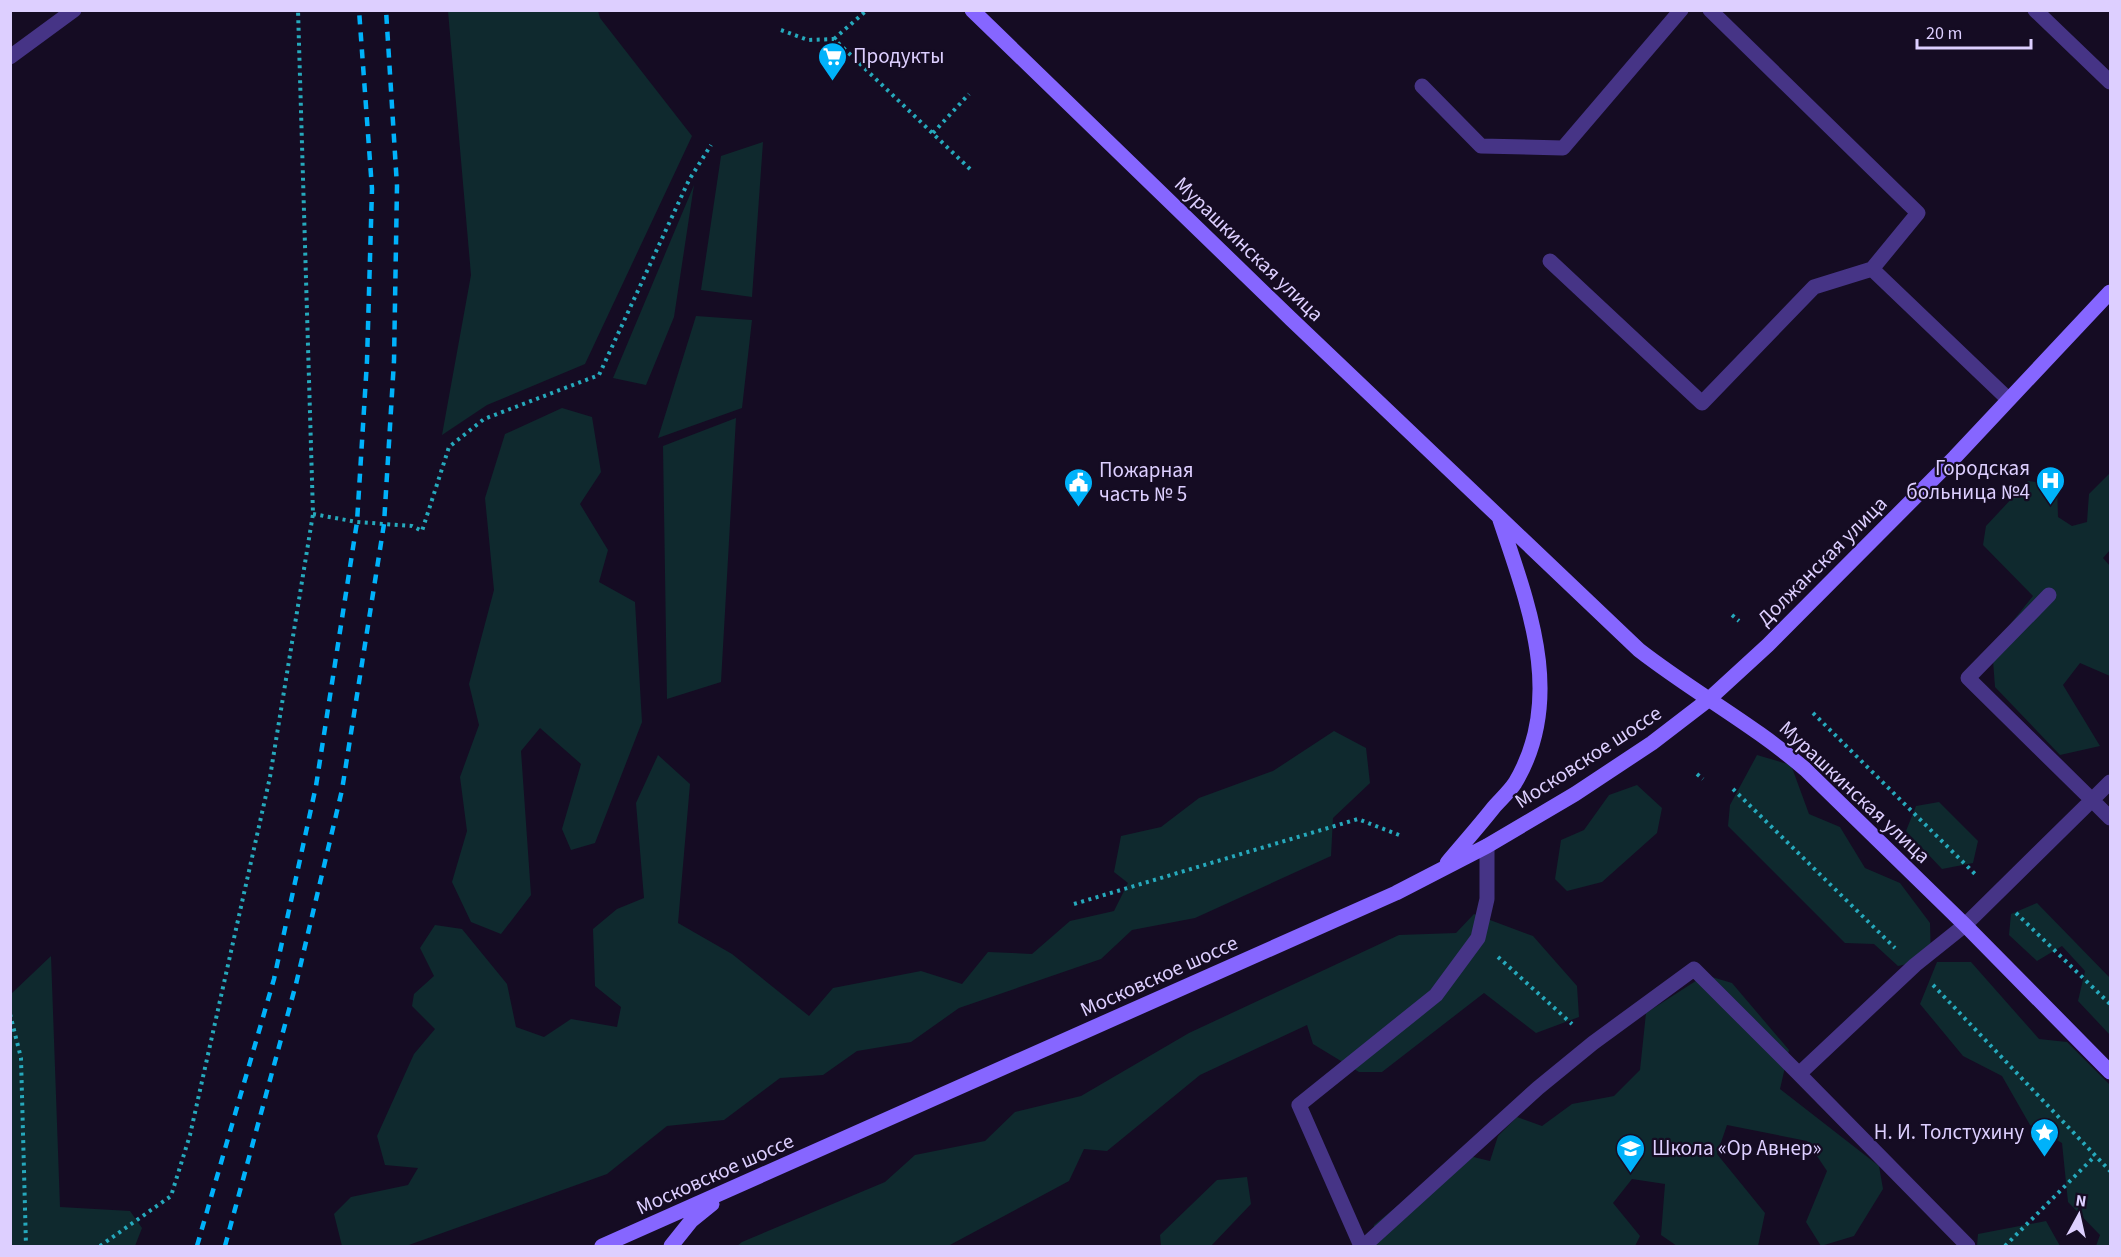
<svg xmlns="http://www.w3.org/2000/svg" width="2121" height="1257" viewBox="0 0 2121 1257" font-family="'Source Sans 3',sans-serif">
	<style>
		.green { fill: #0f292e }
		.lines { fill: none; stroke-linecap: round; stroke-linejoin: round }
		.path { stroke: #26a9bc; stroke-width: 4; stroke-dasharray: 3 4.5; stroke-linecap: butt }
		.lane { stroke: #463486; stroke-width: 15 }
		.secondary { stroke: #8666ff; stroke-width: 15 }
		.rail { stroke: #00b2fa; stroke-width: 4.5; stroke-dasharray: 9 8; stroke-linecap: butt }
		.labels { text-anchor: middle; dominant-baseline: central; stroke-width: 4.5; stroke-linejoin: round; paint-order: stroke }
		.poi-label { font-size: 21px; fill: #ddcfff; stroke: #150c23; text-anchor: start }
		.street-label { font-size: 21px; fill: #ddcfff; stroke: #150c23 }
	</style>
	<rect width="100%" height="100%" fill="#150c23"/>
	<path class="green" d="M 448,11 L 598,11 L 600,18 L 692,136 L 585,364 L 487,405 L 442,435 L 471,275 Z
		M 763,142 L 752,297 L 701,290 L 721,156 Z
		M 694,185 L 674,317 L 646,385 L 613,378 Z
		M 696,316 L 752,320 L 742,408 L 658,438 Z
		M 562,408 L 592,417 L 601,472 L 580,504 L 608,550 L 599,582 L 635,602 L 642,722 L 595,843 L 571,850 L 562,829 L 581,764 L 540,728 L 521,751 L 531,895 L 501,934 L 471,922 L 452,882 L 467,831 L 460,777 L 479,725 L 469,684 L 494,590 L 485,498 L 505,434 Z
		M 736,418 L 721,682 L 667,699 L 663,446 Z
		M 2110,473 L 2110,550 L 2103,558 L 2110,566 L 2110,676 L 2080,663 L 2063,685 L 2100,746 L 2060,755 L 1995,687 L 1992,647 L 2033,596 L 1983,545 L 1986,526 L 2028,481 L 2057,485 L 2058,517 L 2072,526 L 2087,522 L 2089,494 Z
		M 1334,731 L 1366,748 L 1370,783 L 1333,818 L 1331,856 L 1195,918 L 1132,930 L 1101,959 L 959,1008 L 911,1042 L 857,1051 L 823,1075 L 780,1078 L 724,1120 L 667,1126 L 607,1174 L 406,1246 L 342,1246 L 334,1214 L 351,1197 L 408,1185 L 418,1168 L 385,1165 L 377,1136 L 414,1054 L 435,1029 L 412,1006 L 414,994 L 434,976 L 420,948 L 435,925 L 462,929 L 507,984 L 516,1027 L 544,1037 L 571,1019 L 617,1027 L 621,1007 L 595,986 L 593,929 L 617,909 L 644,898 L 636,803 L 658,755 L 690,784 L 678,923 L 732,954 L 809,1016 L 833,988 L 921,971 L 962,984 L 988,952 L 1032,954 L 1070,921 L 1114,911 L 1128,883 L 1114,872 L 1121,836 L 1161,827 L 1199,798 L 1273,771 Z
		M 1757,755 L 1791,765 L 1809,814 L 1840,827 L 1865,868 L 1900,883 L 1930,923 L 1931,959 L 1898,966 L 1874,944 L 1845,943 L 1728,826 L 1730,805 Z
		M 1637,785 L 1662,808 L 1657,833 L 1602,882 L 1567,891 L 1555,879 L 1561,840 L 1584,830 L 1609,795 Z
		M 1939,802 L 1978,841 L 1973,863 L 1942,869 L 1906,831 L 1916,806 Z
		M 2037,903 L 2110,978 L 2110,1035 L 2078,1001 L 2085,971 L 2062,946 L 2037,961 L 2009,935 L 2011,914 Z
		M 1474,914 L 1533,936 L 1577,986 L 1579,1017 L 1536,1033 L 1484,993 L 1382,1072 L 1359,1072 L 1313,1044 L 1307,1025 L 1200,1075 L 1107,1151 L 1084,1149 L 1069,1181 L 948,1246 L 737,1246 L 742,1242 L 885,1182 L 915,1155 L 985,1141 L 1015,1112 L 1081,1096 L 1189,1033 L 1399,935 L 1456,933 Z
		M 51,956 L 60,1207 L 130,1211 L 142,1228 L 135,1246 L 11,1246 L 11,994 Z
		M 1937,962 L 1971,962 L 2039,1039 L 2067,1042 L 2110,1085 L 2110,1246 L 2096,1246 L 2100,1235 L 2068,1202 L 2062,1143 L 2030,1125 L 2002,1076 L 1963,1056 L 1920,1004 Z
		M 1705,975 L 1732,983 L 1789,1050 L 1780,1089 L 1879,1166 L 1883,1189 L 1854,1236 L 1821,1246 L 1806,1222 L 1827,1171 L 1807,1141 L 1727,1125 L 1717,1154 L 1765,1213 L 1758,1246 L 1677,1246 L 1661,1235 L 1665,1184 L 1632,1179 L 1613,1203 L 1640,1236 L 1635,1246 L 1370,1246 L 1374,1225 L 1461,1154 L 1490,1161 L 1498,1136 L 1517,1117 L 1542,1126 L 1572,1104 L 1614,1096 L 1640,1070 L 1646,1013 Z
		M 1247,1177 L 1251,1204 L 1211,1246 L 1161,1246 L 1160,1235 L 1217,1180 Z
		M 2046,1221 L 2060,1246 L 1977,1246 L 1978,1234 Z"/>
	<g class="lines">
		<path class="path" d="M 781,30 L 808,40 L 834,39 L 971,170
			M 834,39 L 867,10
			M 933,133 L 969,94
			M 313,514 L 357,522 L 412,526 L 422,531 L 449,447 L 484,419 L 599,375 L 689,180 L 711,145
			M 1732,615 L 1739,621
			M 1813,713 L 1976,875
			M 1697,774 L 1703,779
			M 1733,789 L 1895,948
			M 1074,904 L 1358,819 L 1399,835
			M 2016,913 L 2110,1004
			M 1498,957 L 1572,1024
			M 1933,985 L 2110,1171
			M 10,1014 L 21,1058 L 26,1246
			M 100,1246 L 171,1196 L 190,1135 L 270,777 L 313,514 L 298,10
			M 2005,1246 L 2095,1156"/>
		<path class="lane" d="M 1710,10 L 1918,213 L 1872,269 L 2008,399
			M 2035,10 L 2110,82
			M 10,57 L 74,10
			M 1422,86 L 1481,146 L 1563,148 L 1681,10
			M 1550,261 L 1702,403 L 1814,287 L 1872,269
			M 2049,595 L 1968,678 L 2092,800 L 2110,782
			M 1361,1246 L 1299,1105 L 1436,995 L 1478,938 L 1487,899 L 1487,846
			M 1364,1246 L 1538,1088 L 1593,1043 L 1694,969 L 1799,1074
			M 1968,1246 L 1799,1074 L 1915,965 L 1965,925 L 2092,800 L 2110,818"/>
		<path class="secondary" d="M 972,10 L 1291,319 L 1639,650 C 1693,692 1754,725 1805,769 L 1965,925 L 2110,1072
			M 1447,863 C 1463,844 1479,826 1494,807 C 1501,799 1509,792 1515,783 C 1566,698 1528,604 1500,520
			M 602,1246 L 1396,893 L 1487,846 L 1575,794 L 1652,743 L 1708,700 L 1768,645 L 1955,457 L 2110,292
			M 671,1246 L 691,1221 L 712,1204"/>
		<path class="rail" d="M 197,1246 L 274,979 L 316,786 L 357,522 L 367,361 L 372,189 L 359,10
			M 225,1246 L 296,984 L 342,790 L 384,524 L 394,361 L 397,186 L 386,10"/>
	</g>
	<defs>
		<symbol id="supermarket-pin" viewBox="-11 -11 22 30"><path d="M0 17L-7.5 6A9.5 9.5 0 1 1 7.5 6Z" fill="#00b2fa" stroke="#150c23"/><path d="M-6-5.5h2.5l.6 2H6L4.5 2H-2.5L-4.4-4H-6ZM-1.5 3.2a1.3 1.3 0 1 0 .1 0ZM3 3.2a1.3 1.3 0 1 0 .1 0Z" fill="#fff"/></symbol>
		<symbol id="hospital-pin" viewBox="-11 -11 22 30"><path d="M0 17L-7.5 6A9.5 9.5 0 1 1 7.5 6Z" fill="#00b2fa" stroke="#150c23"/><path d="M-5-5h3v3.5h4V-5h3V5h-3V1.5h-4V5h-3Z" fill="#fff"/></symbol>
		<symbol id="civic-pin" viewBox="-11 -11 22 30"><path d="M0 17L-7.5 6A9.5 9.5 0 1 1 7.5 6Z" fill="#00b2fa" stroke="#150c23"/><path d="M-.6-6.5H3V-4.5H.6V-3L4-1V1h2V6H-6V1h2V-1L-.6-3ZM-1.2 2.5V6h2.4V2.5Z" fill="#fff"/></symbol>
		<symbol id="sight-pin" viewBox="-11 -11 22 30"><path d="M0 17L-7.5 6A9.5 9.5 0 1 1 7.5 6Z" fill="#00b2fa" stroke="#150c23"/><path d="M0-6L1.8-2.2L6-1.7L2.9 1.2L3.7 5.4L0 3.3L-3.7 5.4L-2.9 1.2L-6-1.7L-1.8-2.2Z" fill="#fff"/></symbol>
		<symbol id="school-pin" viewBox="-11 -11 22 30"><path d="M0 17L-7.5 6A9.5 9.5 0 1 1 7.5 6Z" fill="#00b2fa" stroke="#150c23"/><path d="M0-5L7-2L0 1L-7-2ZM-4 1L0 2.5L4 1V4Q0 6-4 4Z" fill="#fff"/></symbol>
	</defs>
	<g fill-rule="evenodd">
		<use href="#supermarket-pin" x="816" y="40" width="33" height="45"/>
		<use href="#hospital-pin" x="2034" y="464" width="33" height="45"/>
		<use href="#civic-pin" x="1062" y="466" width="33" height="45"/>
		<use href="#sight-pin" x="2028" y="1116" width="33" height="45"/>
		<use href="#school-pin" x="1614" y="1132" width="33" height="45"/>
	</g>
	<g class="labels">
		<g class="poi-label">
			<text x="853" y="56">Продукты</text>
			<text x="2030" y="468" text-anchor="end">Городская<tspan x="2030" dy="24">больница №4</tspan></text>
			<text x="1099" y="470">Пожарная<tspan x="1099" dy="24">часть № 5</tspan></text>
			<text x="2024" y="1132" text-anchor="end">Н. И. Толстухину</text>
			<text x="1652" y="1148">Школа «Ор Авнер»</text>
		</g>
		<g class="street-label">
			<text transform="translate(1249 249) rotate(44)">Мурашкинская улица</text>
			<text transform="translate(1822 561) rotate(-45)">Должанская улица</text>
			<text transform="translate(1588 757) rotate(-33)">Московское шоссе</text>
			<text transform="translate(1855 792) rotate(43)">Мурашкинская улица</text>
			<text transform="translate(1159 976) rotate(-24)">Московское шоссе</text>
			<text transform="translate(715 1174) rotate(-24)">Московское шоссе</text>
		</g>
	</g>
	<rect width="2121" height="1257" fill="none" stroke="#ddcfff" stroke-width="24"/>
	<g transform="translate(2079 1215) rotate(8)" stroke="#150c23" stroke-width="4.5" paint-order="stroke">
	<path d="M0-4.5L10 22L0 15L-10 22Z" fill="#ddcfff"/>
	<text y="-9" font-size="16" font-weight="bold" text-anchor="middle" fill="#ddcfff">N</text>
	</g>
	<path d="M1917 39v9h114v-9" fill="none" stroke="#ddcfff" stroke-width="3"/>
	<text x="1926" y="39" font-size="18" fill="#ddcfff" stroke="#150c23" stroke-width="4.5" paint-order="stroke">20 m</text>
</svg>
